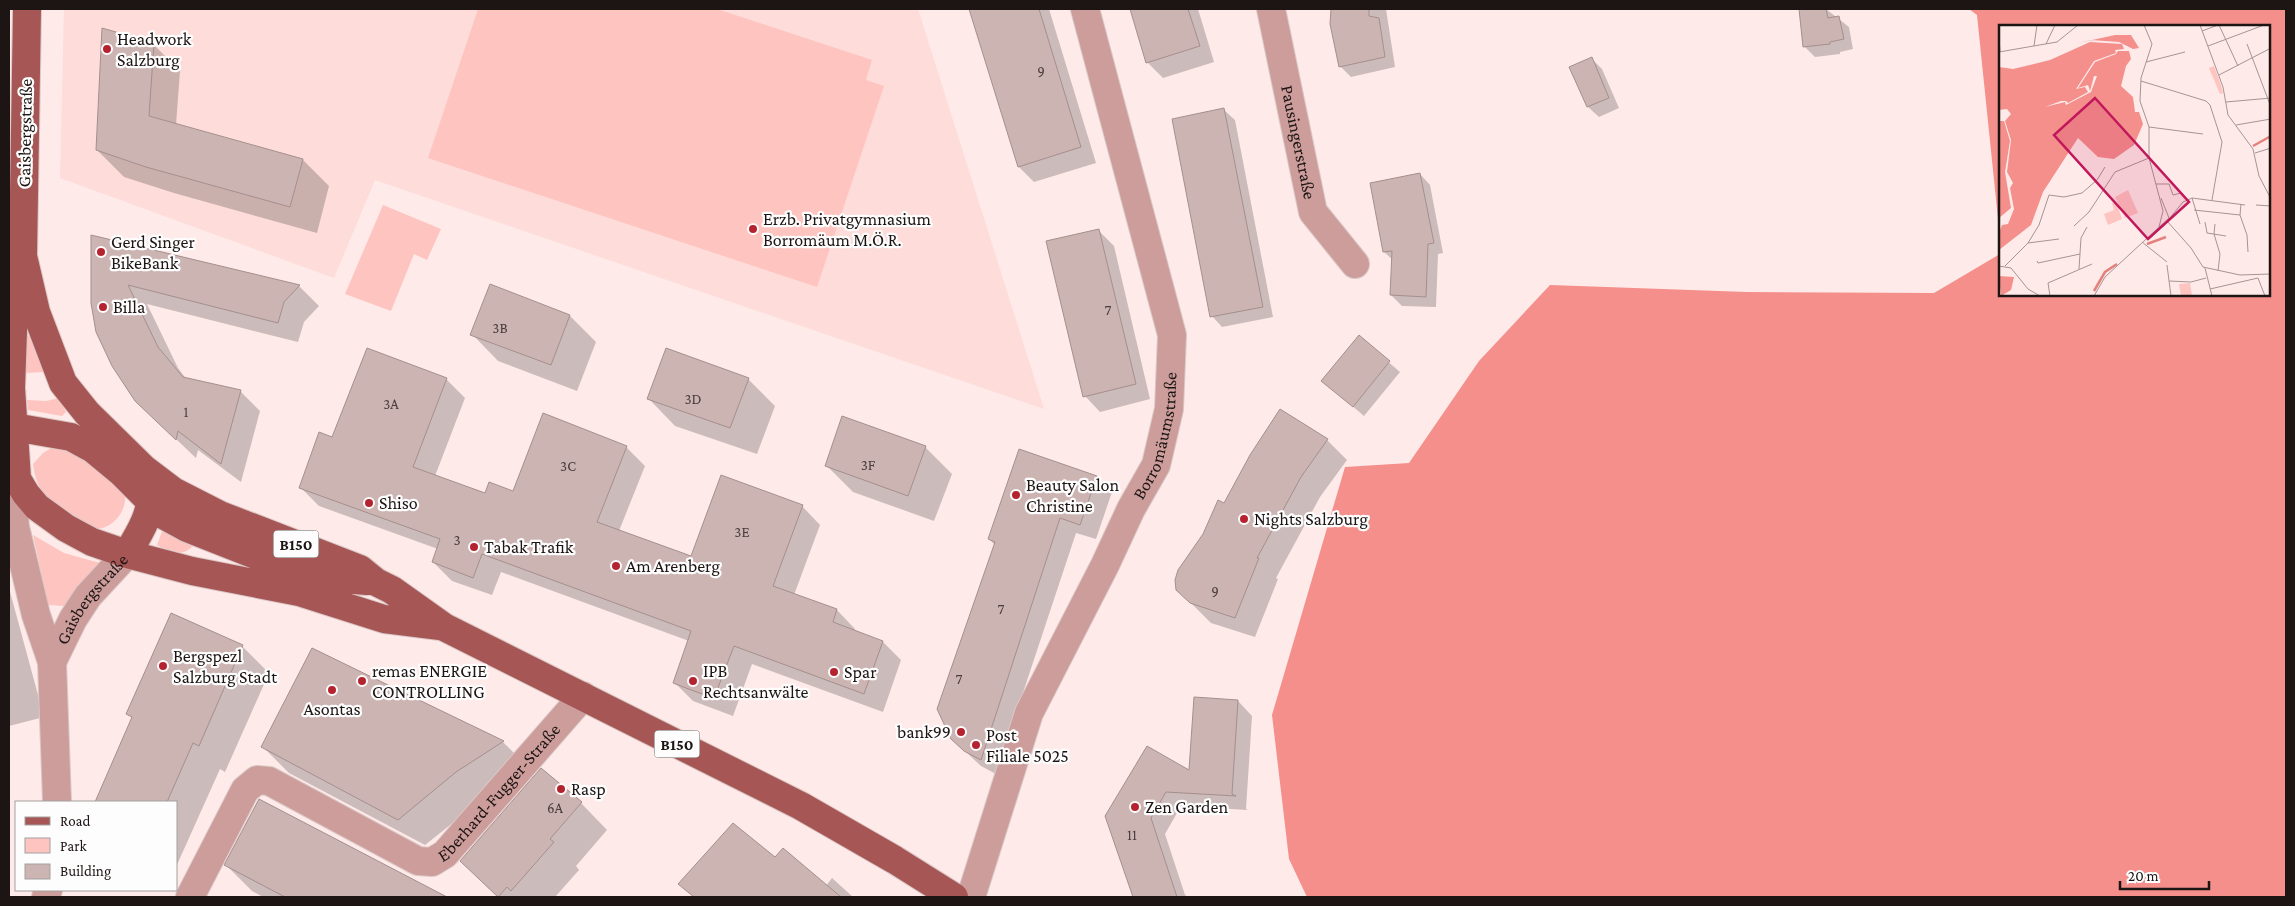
<svg xmlns="http://www.w3.org/2000/svg" width="2295" height="906" viewBox="0 0 2295 906" font-family="'Crimson Pro',serif">
	<style>
		.built { fill: #fddcd9 }
		.green { fill: #fec4c0 }
		.forest { fill: #f48f8b }
		.shadow { fill: #0003 }
		.building { fill: #ccb4b2; stroke: #a58f8d }
		.lines { fill: none; stroke-linecap: round; stroke-linejoin: round }
		.minor-casing { stroke: #dac8c7; stroke-width: 30 }
		.major-casing { stroke: #dac8c7; stroke-width: 30 }
		.minor { stroke: #cc9d9a; stroke-width: 28 }
		.major { stroke: #a65654; stroke-width: 28 }
		.poi-dot { fill: #b4232f; stroke: #fdfdfd; stroke-width: 2 }
		.labels { text-anchor: middle; dominant-baseline: central; stroke-width: 4.5; stroke-linejoin: round; paint-order: stroke }
		.number-label { font-size: 15px; fill: #493d3c }
		.shield { fill: #fdfdfd; stroke: #605b5a; stroke-width: 1 }
		.shield-label { font-size: 16px; font-weight: bold; fill: #1d1514 }
		.poi-label { font-size: 18px; fill: #1d1514; stroke: #fdfdfd; text-anchor: start }
		.street-label { font-size: 18px; fill: #1d1514; stroke: #fdfdfd }
		.inset-river { fill: none; stroke: #e4817d; stroke-width: 2.5 }
		.inset-road { fill: none; stroke: #a49594; stroke-width: 1 }
		.view { fill: #c2185b; fill-opacity: 0.15; stroke: #c2185b; stroke-width: 2.5 }
		.inset-edge { fill: none; stroke: #1d1514; stroke-width: 2.5 }
	</style>
	<rect width="100%" height="100%" fill="#feeae9"/>
	<path class="built" d="M 64,9 L 918,9 L 1044,409 L 375,180 L 334,278 L 60,178 Z"/>
	<path class="green" d="M 478,9 L 717,9 L 872,60 L 866,80 L 884,86 L 817,287 L 428,158 Z
		M 383,205 L 441,229 L 427,260 L 414,254 L 391,311 L 345,294 Z
		M 26,335 L 32,336 L 47,372 L 23,373 Z
		M 59,398 L 66,412 L 62,416 L 28,410 L 27,400 L 46,401 Z
		M 58,444 L 122,481 C 123,487 126,495 125,501 C 123,517 107,533 89,528 C 85,527 80,523 76,521 C 52,508 36,492 33,464 L 43,453 Z
		M 165,524 L 196,543 C 184,557 172,555 157,545 Z
		M 33,535 L 64,553 L 100,563 L 64,606 L 48,605 Z"/>
	<path class="forest" d="M 1969,9 L 2286,9 L 2286,897 L 1307,897 L 1289,859 L 1272,715 L 1345,467 L 1409,463 L 1479,361 L 1550,285 L 1747,292 L 1934,293 L 2000,254 L 2000,295 L 2269,295 L 2269,26 L 2000,26 L 2000,238 L 1977,15 Z"/>
	<path class="shadow" d="M 971,9 L 1049,9 L 1096,163 L 1034,182 L 1019,167 Z
		M 1131,9 L 1198,9 L 1214,62 L 1163,78 L 1147,62 Z
		M 1332,9 L 1386,9 L 1395,67 L 1351,77 L 1340,66 L 1331,24 Z
		M 1826,9 L 1849,27 L 1853,49 L 1840,52 L 1840,54 L 1815,57 L 1804,46 L 1801,11 Z
		M 153,44 L 180,71 L 176,125 L 303,160 L 329,186 L 317,233 L 174,193 L 124,177 L 97,150 Z
		M 1592,59 L 1602,69 L 1619,108 L 1599,117 L 1588,107 L 1571,67 Z
		M 1224,110 L 1235,120 L 1273,317 L 1222,327 L 1212,316 Z
		M 1420,174 L 1430,185 L 1443,253 L 1438,254 L 1436,307 L 1402,306 L 1391,295 L 1393,260 L 1384,252 Z
		M 1098,230 L 1114,246 L 1150,399 L 1100,412 L 1085,396 Z
		M 92,236 L 299,286 L 319,306 L 304,322 L 298,342 L 147,304 L 178,368 L 187,380 L 240,391 L 260,411 L 241,482 L 198,450 L 196,458 L 157,421 L 97,332 L 91,279 Z
		M 570,316 L 596,342 L 577,391 L 498,361 L 472,334 Z
		M 1359,337 L 1400,372 L 1364,416 L 1323,381 Z
		M 446,379 L 465,398 L 435,476 L 486,495 L 513,492 L 626,447 L 645,466 L 619,531 L 691,557 L 802,506 L 820,525 L 794,595 L 837,610 L 855,629 L 855,631 L 883,642 L 901,660 L 883,712 L 752,664 L 733,716 L 693,701 L 675,683 L 689,641 L 501,572 L 492,595 L 452,581 L 433,562 L 438,549 L 319,506 L 300,487 L 332,439 Z
		M 748,379 L 775,406 L 757,454 L 675,426 L 649,399 Z
		M 1327,440 L 1347,460 L 1320,497 L 1276,578 L 1278,579 L 1255,637 L 1211,623 L 1178,590 L 1224,504 Z
		M 925,447 L 952,474 L 934,521 L 853,492 L 826,465 Z
		M 1096,477 L 1112,492 L 1096,539 L 1076,533 L 996,774 L 981,766 L 952,739 L 995,545 L 989,539 Z
		M 9,588 L 44,717 L 9,726 Z
		M 242,646 L 269,673 L 225,772 L 220,769 L 176,867 L 176,802 L 96,802 L 133,719 L 128,714 Z
		M 312,649 L 503,742 L 529,768 L 483,799 L 425,845 L 289,773 L 263,747 Z
		M 1238,701 L 1252,716 L 1246,809 L 1248,810 L 1181,806 L 1165,834 L 1185,895 L 1188,897 L 1136,897 L 1106,816 L 1190,772 Z
		M 258,802 L 444,897 L 263,897 L 252,891 L 226,865 Z
		M 581,803 L 607,830 L 576,866 L 579,870 L 555,897 L 498,897 L 461,861 Z
		M 775,859 L 826,886 L 832,878 L 853,897 L 694,897 L 684,889 Z"/>
	<path class="building" d="M 969,9 L 1039,9 L 1081,147 L 1018,167 Z
		M 1130,9 L 1188,9 L 1200,46 L 1146,63 Z
		M 1331,9 L 1369,9 L 1369,16 L 1379,18 L 1385,57 L 1339,67 L 1330,24 Z
		M 1799,9 L 1826,9 L 1828,18 L 1839,16 L 1844,39 L 1830,42 L 1830,44 L 1803,47 Z
		M 102,28 L 154,43 L 149,116 L 303,159 L 290,207 L 146,167 L 96,150 Z
		M 1592,57 L 1609,98 L 1587,107 L 1569,67 Z
		M 1224,108 L 1263,307 L 1210,317 L 1172,119 Z
		M 1420,173 L 1434,243 L 1428,244 L 1426,297 L 1390,295 L 1392,251 L 1383,252 L 1370,183 Z
		M 1099,229 L 1136,384 L 1083,397 L 1046,241 Z
		M 91,235 L 300,285 L 284,302 L 278,323 L 128,285 L 158,347 L 183,377 L 241,390 L 221,464 L 178,431 L 176,440 L 135,401 L 112,366 L 96,332 L 91,303 Z
		M 490,284 L 570,315 L 551,365 L 470,335 Z
		M 1359,335 L 1390,361 L 1353,407 L 1321,381 Z
		M 367,348 L 447,378 L 413,467 L 485,493 L 489,482 L 513,491 L 543,413 L 627,446 L 597,522 L 691,556 L 721,475 L 803,505 L 773,586 L 837,609 L 833,622 L 883,641 L 864,694 L 734,646 L 714,698 L 694,691 L 673,683 L 691,631 L 482,554 L 473,578 L 432,562 L 440,539 L 299,488 L 319,432 L 332,437 Z
		M 666,348 L 749,378 L 730,428 L 647,399 Z
		M 1280,409 L 1328,439 L 1301,477 L 1257,558 L 1259,558 L 1235,618 L 1190,603 L 1176,590 L 1175,580 L 1178,570 L 1203,534 L 1218,500 L 1224,503 L 1250,455 Z
		M 842,416 L 926,446 L 908,496 L 825,466 Z
		M 1019,449 L 1097,476 L 1080,525 L 1060,518 L 981,760 L 964,751 L 951,739 L 937,709 L 995,542 L 988,539 Z
		M 171,613 L 243,645 L 199,746 L 193,743 L 167,802 L 95,802 L 132,717 L 126,714 Z
		M 312,648 L 388,685 L 504,741 L 456,772 L 398,820 L 261,747 Z
		M 1194,697 L 1238,700 L 1232,794 L 1236,796 L 1166,792 L 1151,818 L 1177,897 L 1133,897 L 1105,816 L 1147,746 L 1189,770 Z
		M 541,768 L 582,802 L 550,839 L 554,842 L 511,891 L 507,887 L 498,897 L 460,861 Z
		M 259,799 L 447,897 L 285,897 L 224,865 Z
		M 733,823 L 775,857 L 783,848 L 841,897 L 694,897 L 678,884 Z"/>
	<g class="lines">
		<defs>
			<g id="minor">
				<path id="s1" d="M 1271,9 L 1313,212 L 1355,264"/>
				<path d="M 9,477 L 17,479 L 13,503 L 15,527 L 36,615 L 52,662 L 57,802"/>
				<path id="s2" d="M 52,662 L 73,619 L 88,596 L 127,554"/>
				<path d="M 46,897 L 48,890"/>
				<path id="s3" d="M 190,897 L 245,790 L 257,780 L 269,781 L 418,861 L 432,862 L 445,854 L 583,696"/>
				<path id="s4" d="M 971,897 L 1029,713 L 1105,565 L 1131,509 L 1156,465 L 1169,409 L 1172,335 L 1085,9"/>
			</g>
			<path id="major" d="M 27,9 L 23,256 L 14,304 L 11,388 L 17,479 L 26,494 L 37,507 L 66,528 L 92,542 L 127,554 L 192,571 L 299,592 L 384,619 L 440,626
				M 23,256 L 36,312 L 63,383 L 87,413 L 144,469 L 173,491 L 220,515 L 360,569 L 376,582 L 392,590 L 444,627 L 801,806 L 895,860 L 954,897
				M 14,427 L 71,437 L 93,449 L 122,473 L 165,516 L 187,528 L 263,558 L 329,578 L 367,581
				M 127,554 C 141,531 152,513 152,486"/>
		</defs>
		<use href="#minor" class="minor-casing"/>
		<use href="#major" class="major-casing"/>
		<use href="#minor" class="minor"/>
		<use href="#major" class="major"/>
	</g>
	<g class="poi-dot">
		<circle cx="107" cy="49" r="5"/>
		<circle cx="753" cy="229" r="5"/>
		<circle cx="101" cy="252" r="5"/>
		<circle cx="103" cy="307" r="5"/>
		<circle cx="1016" cy="495" r="5"/>
		<circle cx="369" cy="503" r="5"/>
		<circle cx="1244" cy="519" r="5"/>
		<circle cx="474" cy="547" r="5"/>
		<circle cx="616" cy="566" r="5"/>
		<circle cx="163" cy="666" r="5"/>
		<circle cx="834" cy="672" r="5"/>
		<circle cx="362" cy="681" r="5"/>
		<circle cx="693" cy="681" r="5"/>
		<circle cx="332" cy="690" r="5"/>
		<circle cx="961" cy="732" r="5"/>
		<circle cx="976" cy="745" r="5"/>
		<circle cx="561" cy="789" r="5"/>
		<circle cx="1135" cy="807" r="5"/>
	</g>
	<g class="labels">
		<g class="number-label">
			<text x="1041" y="71">9</text>
			<text x="1108" y="310">7</text>
			<text x="500" y="328">3B</text>
			<text x="693" y="399">3D</text>
			<text x="391" y="404">3A</text>
			<text x="186" y="412">1</text>
			<text x="868" y="465">3F</text>
			<text x="568" y="466">3C</text>
			<text x="742" y="532">3E</text>
			<text x="457" y="540">3</text>
			<text x="1215" y="591">9</text>
			<text x="1001" y="609">7</text>
			<text x="959" y="679">7</text>
			<text x="555" y="808">6A</text>
			<text x="1132" y="835">11</text>
		</g>
		<g class="shield">
			<rect x="273.5" y="530.5" width="45" height="27" rx="4"/>
			<rect x="654.5" y="730.5" width="45" height="27" rx="4"/>
		</g>
		<g class="shield-label">
			<text x="296" y="544">B150</text>
			<text x="677" y="744">B150</text>
		</g>
		<g class="poi-label">
			<text x="117" y="39">Headwork<tspan x="117" dy="21">Salzburg</tspan></text>
			<text x="763" y="219">Erzb. Privatgymnasium<tspan x="763" dy="21">Borromäum M.Ö.R.</tspan></text>
			<text x="111" y="242">Gerd Singer<tspan x="111" dy="21">BikeBank</tspan></text>
			<text x="113" y="307">Billa</text>
			<text x="1026" y="485">Beauty Salon<tspan x="1026" dy="21">Christine</tspan></text>
			<text x="379" y="503">Shiso</text>
			<text x="1254" y="519">Nights Salzburg</text>
			<text x="484" y="547">Tabak Trafik</text>
			<text x="626" y="566">Am Arenberg</text>
			<text x="173" y="656">Bergspezl<tspan x="173" dy="21">Salzburg Stadt</tspan></text>
			<text x="372" y="671">remas ENERGIE<tspan x="372" dy="21">CONTROLLING</tspan></text>
			<text x="703" y="671">IPB<tspan x="703" dy="21">Rechtsanwälte</tspan></text>
			<text x="844" y="672">Spar</text>
			<text x="332" y="709" text-anchor="middle">Asontas</text>
			<text x="951" y="732" text-anchor="end">bank99</text>
			<text x="986" y="735">Post<tspan x="986" dy="21">Filiale 5025</tspan></text>
			<text x="571" y="789">Rasp</text>
			<text x="1145" y="807">Zen Garden</text>
		</g>
		<g class="street-label">
			<text transform="translate(25 133) rotate(-89)">Gaisbergstraße</text>
			<text stroke="none"><textPath href="#s1" startOffset="136">Pausingerstraße</textPath></text>
			<text stroke="none"><textPath href="#s4" startOffset="500">Borromäumstraße</textPath></text>
			<text stroke="none"><textPath href="#s2" startOffset="75">Gaisbergstraße</textPath></text>
			<text stroke="none"><textPath href="#s3" startOffset="428">Eberhard-Fugger-Straße</textPath></text>
		</g>
	</g>
	<g transform="translate(1999 25)">
		<rect width="271" height="271" fill="#feeae9"/>
		<path d="M 215,41 L 222,60 L 224,68 L 221,69 L 210,43 ZM 129,165 L 139,188 L 126,193 L 116,172 ZM 117,176 L 123,194 L 109,200 L 105,189 L 115,185 L 113,178 ZM 191,258 L 193,270 L 182,271 L 180,259 Z" fill="#fec4c0"/>
		<path d="M 116,10 L 132,10 L 140,23 L 134,24 L 120,17 L 92,15 L 75,19 ZM 91,17 L 123,19 L 125,24 L 116,25 L 117,28 L 95,36 L 77,64 L 86,62 L 89,67 L 69,78 L 67,76 L 62,76 L 46,82 L 66,77 L 67,80 L 92,67 L 98,51 L 95,51 L 91,66 L 89,60 L 79,63 L 96,37 L 117,29 L 119,26 L 130,26 L 132,34 L 127,41 L 122,61 L 134,72 L 136,87 L 140,87 L 144,99 L 135,120 L 115,134 L 99,132 L 79,113 L 44,167 L 32,200 L 0,225 L 0,208 L 3,200 L 9,199 L 15,184 L 11,163 L 14,158 L 8,147 L 12,115 L 6,96 L 12,89 L 8,84 L 0,85 L 0,42 L 14,44 L 51,35 ZM 0,96 L 5,96 L 11,116 L 6,147 L 12,183 L 0,193 ZM 0,251 L 15,252 L 12,265 L 2,271 Z" fill="#f48f8b"/>
		<path class="inset-river" d="M 254,121 L 272,111M 148,219 L 167,212M 95,266 L 106,247 L 118,239"/>
		<path class="inset-road" d="M 145,0 L 153,19 L 142,53 L 141,76 L 150,102 L 150,133 L 164,186 L 160,202M 201,0 L 224,62 L 229,90 L 254,124 L 260,151 L 272,174M 220,0 L 239,41M 203,6 L 219,0M 0,12 L 1,27M 47,19 L 56,0M 248,19 L 272,82M 35,21 L 38,0M 209,21 L 265,0M 0,27 L 58,17 L 79,0M 147,37 L 186,27M 220,50 L 272,23M 142,56 L 207,76 L 211,80 L 223,117 L 213,175M 227,77 L 272,73M 237,100 L 272,94M 150,102 L 204,109M 256,128 L 272,123M 157,159 L 170,159 L 174,170 L 182,168M 193,173 L 201,199M 242,179 L 241,190 L 248,210 L 249,227M 257,180 L 272,181M 195,185 L 241,190M 170,194 L 184,177 L 193,173 L 246,180M 168,196 L 192,223 L 204,242 L 241,250 L 272,249M 206,197 L 208,208 L 227,211M 216,199 L 215,209 L 221,229 L 219,246M 75,201 L 90,187 L 116,147 L 150,133M 143,217 L 168,237M 29,218 L 60,214M 38,236 L 39,238 L 81,229M 168,240 L 172,271M 0,241 L 12,243 L 29,264 L 41,271M 6,241 L 29,218 L 40,200 L 50,170 L 65,172 L 83,168 L 98,155 L 106,142M 206,243 L 213,271M 80,244 L 82,213 L 88,202M 170,256 L 192,257 L 207,253M 211,264 L 259,253 L 266,271M 51,271 L 49,258 L 93,239M 95,271 L 106,252 L 170,193 L 162,173"/>
		<path class="view" d="M 96,73 L 190,177 L 149,214 L 55,110 Z"/>
		<rect width="271" height="271" class="inset-edge"/>
	</g>
	<rect width="2295" height="906" fill="none" stroke="#1d1514" stroke-width="20"/>
	<rect x="15" y="801" width="162" height="90" fill="#fdfdfd" stroke="#a3a0a0"/>
	<rect x="25" y="817" width="25" height="8" fill="#a65654" stroke="#a3a0a0"/>
	<text x="60" y="826" font-size="15" fill="#1d1514">Road</text>
	<rect x="25" y="838" width="25" height="15" fill="#fec4c0" stroke="#a3a0a0"/>
	<text x="60" y="851" font-size="15" fill="#1d1514">Park</text>
	<rect x="25" y="864" width="25" height="15" fill="#ccb4b2" stroke="#a3a0a0"/>
	<text x="60" y="876" font-size="15" fill="#1d1514">Building</text>
	<path d="M2120 881v8h89v-8" fill="none" stroke="#1d1514" stroke-width="2.5"/>
	<text x="2128" y="881" font-size="15" fill="#1d1514" stroke="#fdfdfd" stroke-width="4" paint-order="stroke">20 m</text>
</svg>
